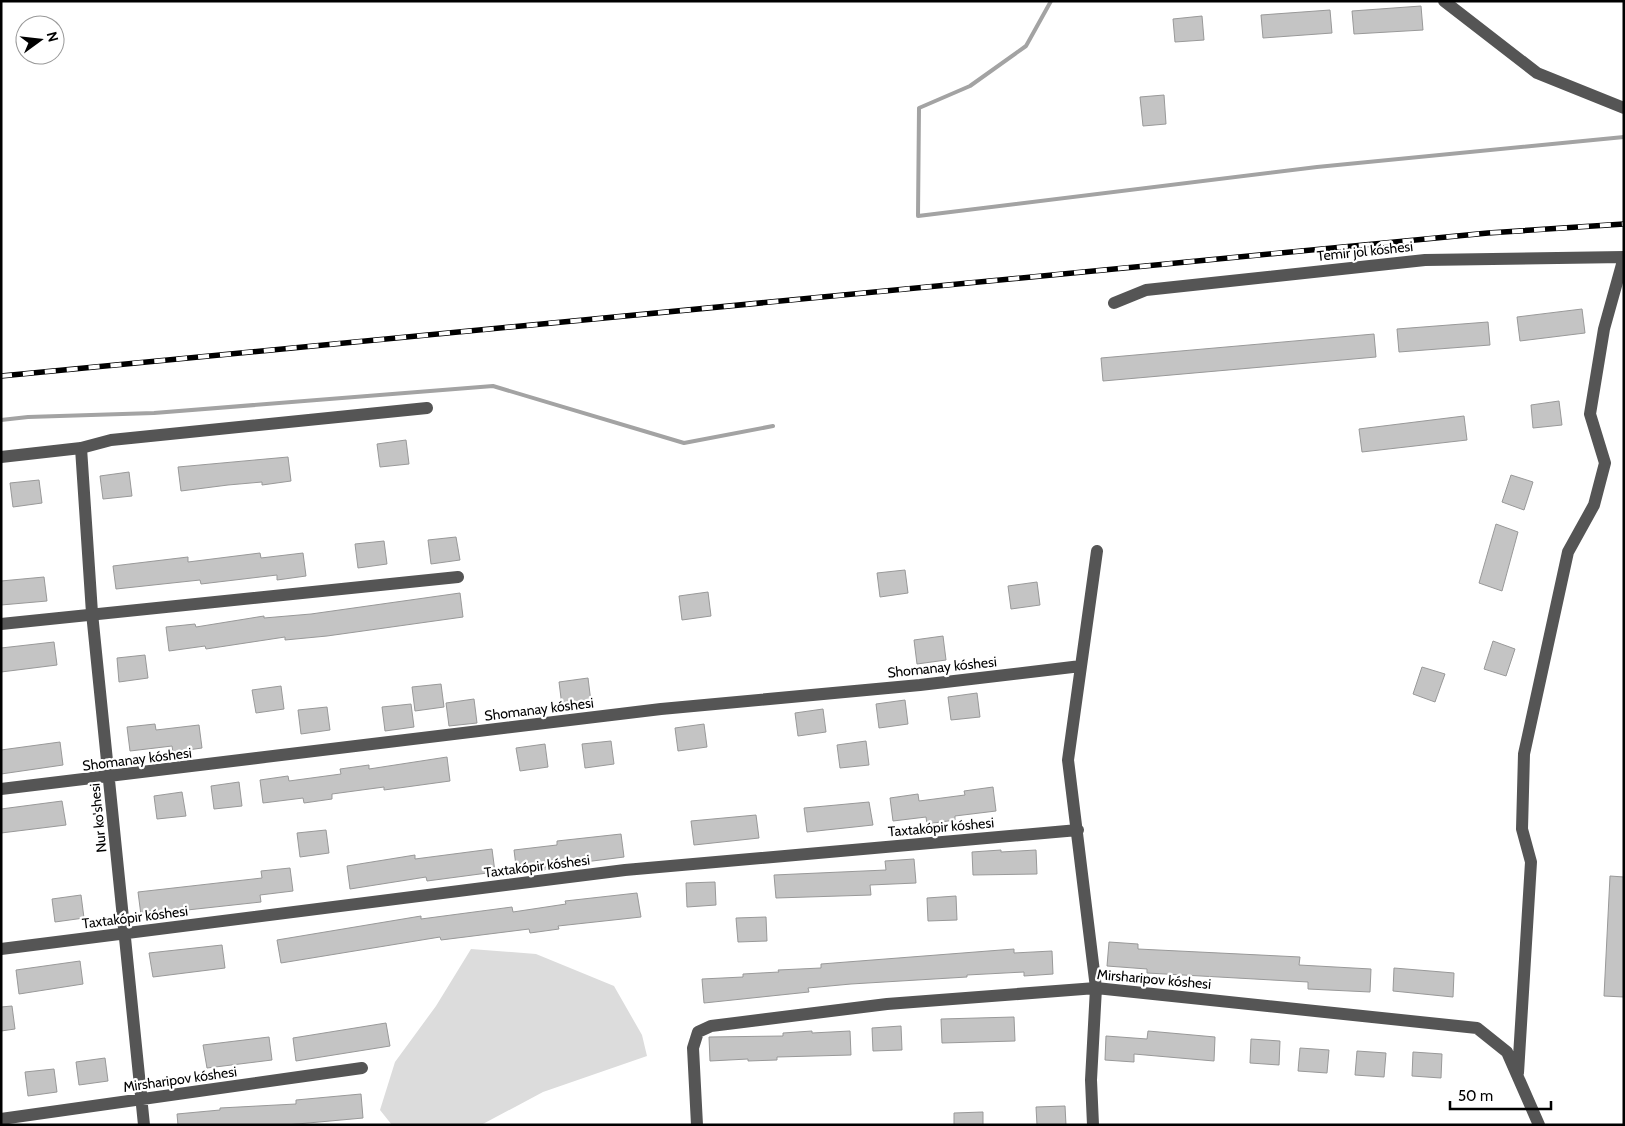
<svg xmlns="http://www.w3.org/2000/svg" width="1625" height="1126" viewBox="0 0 1625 1126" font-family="Cabin,sans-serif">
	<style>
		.green { fill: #dcdcdc }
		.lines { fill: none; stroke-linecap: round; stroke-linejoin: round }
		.stream { stroke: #a3a3a3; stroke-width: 4 }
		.building { fill: #c4c4c4; stroke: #999 }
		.minor { stroke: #555; stroke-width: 12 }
		.rail-casing { stroke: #000; stroke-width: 5.5 }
		.rail { stroke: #fff; stroke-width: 4; stroke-dasharray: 11; stroke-linecap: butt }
		.labels { text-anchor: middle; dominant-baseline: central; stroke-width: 4.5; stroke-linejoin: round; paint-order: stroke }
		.street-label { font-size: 14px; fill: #000; stroke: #fff }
	</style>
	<rect width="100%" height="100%" fill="#fff"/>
	<path class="green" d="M 471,949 L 536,954 L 614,986 L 642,1035 L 647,1056 L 543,1092 L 481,1125 L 392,1125 L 380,1110 L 395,1062 L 436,1006 Z"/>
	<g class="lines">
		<path class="stream" d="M 1051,1 L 1026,46 L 970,86 L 919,108 L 918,216 L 1317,167 L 1624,137
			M 1,420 L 28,417 L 154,413 L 493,386 L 684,443 L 773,426"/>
	</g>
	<path class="building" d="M 1421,6 L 1423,30 L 1354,34 L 1352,11 Z
		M 1330,10 L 1332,33 L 1263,38 L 1261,15 Z
		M 1202,16 L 1204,40 L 1175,42 L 1173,19 Z
		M 1164,95 L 1166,124 L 1143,126 L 1140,97 Z
		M 1582,309 L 1585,333 L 1520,341 L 1517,317 Z
		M 1488,322 L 1490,345 L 1399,352 L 1397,329 Z
		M 1374,334 L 1376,357 L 1103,381 L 1101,358 Z
		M 1559,401 L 1562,425 L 1533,428 L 1531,405 Z
		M 1464,416 L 1467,440 L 1362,452 L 1359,429 Z
		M 406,440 L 409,464 L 380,467 L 377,444 Z
		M 288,457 L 291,481 L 262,485 L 262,482 L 228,485 L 181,491 L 178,467 Z
		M 129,472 L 132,496 L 103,499 L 100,476 Z
		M 1511,475 L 1533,482 L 1524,510 L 1502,502 Z
		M 39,480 L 42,503 L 13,507 L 10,483 Z
		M 1496,524 L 1518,532 L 1502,591 L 1479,583 Z
		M 456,537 L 460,560 L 431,564 L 428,540 Z
		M 384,541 L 387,564 L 358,568 L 355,544 Z
		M 260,553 L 261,558 L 303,553 L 306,576 L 277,580 L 277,575 L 201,584 L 200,580 L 116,589 L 113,566 L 188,557 L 188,562 Z
		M 905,570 L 908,593 L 880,597 L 877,573 Z
		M 44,577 L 47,601 L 1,605 L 1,581 Z
		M 1037,582 L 1040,605 L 1011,609 L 1008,586 Z
		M 708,592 L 711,616 L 682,620 L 679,596 Z
		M 460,593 L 463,617 L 327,636 L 285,640 L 285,637 L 206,649 L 205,646 L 169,651 L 166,627 L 195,624 L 196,627 L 264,616 L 264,618 L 311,614 Z
		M 943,636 L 946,660 L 917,664 L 914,640 Z
		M 1493,641 L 1515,649 L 1506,676 L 1484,669 Z
		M 54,642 L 57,665 L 1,672 L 1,648 Z
		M 145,655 L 148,678 L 119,682 L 117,658 Z
		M 1422,667 L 1445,674 L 1435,702 L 1413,694 Z
		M 588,678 L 591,702 L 562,706 L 559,682 Z
		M 441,684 L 444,707 L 415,711 L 412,687 Z
		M 281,686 L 284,709 L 256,713 L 252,690 Z
		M 977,693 L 980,717 L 951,720 L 948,697 Z
		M 474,699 L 477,723 L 449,726 L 446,703 Z
		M 905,700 L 908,724 L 879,728 L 876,704 Z
		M 411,704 L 414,727 L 385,731 L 382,707 Z
		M 327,707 L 330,730 L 301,734 L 298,710 Z
		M 823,709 L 826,732 L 798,736 L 795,713 Z
		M 155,724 L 156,730 L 199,725 L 202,748 L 173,752 L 172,746 L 130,751 L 127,727 Z
		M 704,724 L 707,747 L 678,751 L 675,728 Z
		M 611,741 L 614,764 L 585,768 L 582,744 Z
		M 866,741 L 869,765 L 840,768 L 837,745 Z
		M 60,742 L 63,765 L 1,774 L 1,750 Z
		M 545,744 L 548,767 L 520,771 L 516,748 Z
		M 447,757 L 450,781 L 384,790 L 384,787 L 332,794 L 332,799 L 304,803 L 303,798 L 263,803 L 260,780 L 288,776 L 289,781 L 341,774 L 340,769 L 369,765 L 369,769 Z
		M 239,782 L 242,806 L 214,809 L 211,786 Z
		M 993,787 L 996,811 L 955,816 L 955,820 L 927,824 L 926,817 L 893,821 L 890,798 L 918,794 L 919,801 L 965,795 L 964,791 Z
		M 182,792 L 186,816 L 157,819 L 154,796 Z
		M 62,801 L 66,825 L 1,833 L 1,809 Z
		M 869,802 L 873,825 L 807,832 L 804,808 Z
		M 756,815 L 759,838 L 694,845 L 691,821 Z
		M 326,830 L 329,853 L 300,857 L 297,833 Z
		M 621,834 L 624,857 L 545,867 L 545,870 L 517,874 L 514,850 L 557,845 L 557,841 Z
		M 492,849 L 495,872 L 427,881 L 426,877 L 350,889 L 347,866 L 415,855 L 415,859 Z
		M 1001,850 L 1001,852 L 1036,850 L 1037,874 L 973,875 L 972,852 Z
		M 914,859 L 916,883 L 870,885 L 871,895 L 776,898 L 774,875 L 886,870 L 885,861 Z
		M 290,868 L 293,891 L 260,895 L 261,902 L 141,915 L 138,892 L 262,878 L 261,871 Z
		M 1610,876 L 1624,877 L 1624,997 L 1604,996 Z
		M 715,882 L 716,905 L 687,907 L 686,883 Z
		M 637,893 L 641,917 L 558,926 L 559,929 L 530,933 L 529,929 L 441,940 L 440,937 L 281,963 L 277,940 L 421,916 L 421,919 L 512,907 L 513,912 L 566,904 L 565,901 Z
		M 81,895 L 84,918 L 55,922 L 52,899 Z
		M 956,896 L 957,920 L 928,921 L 927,898 Z
		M 766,917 L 767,941 L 738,942 L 736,918 Z
		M 1109,942 L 1138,944 L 1138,949 L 1300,957 L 1299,965 L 1371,969 L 1370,992 L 1308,989 L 1308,982 L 1147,973 L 1147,969 L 1107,966 Z
		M 222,945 L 225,968 L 153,977 L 149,953 Z
		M 1014,949 L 1014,953 L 1052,951 L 1053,974 L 1024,976 L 1024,972 L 967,975 L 967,977 L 851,984 L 808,988 L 809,992 L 704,1003 L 702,979 L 743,977 L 743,974 L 779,972 L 778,970 L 821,968 L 821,964 Z
		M 80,961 L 83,984 L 19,994 L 16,970 Z
		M 1394,968 L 1454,973 L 1453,997 L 1393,991 Z
		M 12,1006 L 15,1029 L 1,1031 L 1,1007 Z
		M 1014,1017 L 1015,1041 L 942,1043 L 941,1019 Z
		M 386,1023 L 390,1046 L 296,1061 L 293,1038 Z
		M 901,1026 L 902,1050 L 873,1051 L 872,1028 Z
		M 812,1031 L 812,1033 L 850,1031 L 851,1055 L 777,1057 L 777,1060 L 748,1061 L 748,1059 L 710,1061 L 709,1037 L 783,1036 L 783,1033 Z
		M 1148,1031 L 1215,1037 L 1214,1061 L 1134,1054 L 1134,1062 L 1105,1060 L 1106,1036 L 1147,1039 Z
		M 269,1037 L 272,1060 L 207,1068 L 203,1045 Z
		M 1251,1039 L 1280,1041 L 1279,1065 L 1250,1063 Z
		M 1300,1048 L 1329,1050 L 1327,1073 L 1298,1071 Z
		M 1357,1051 L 1386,1053 L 1384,1077 L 1355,1075 Z
		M 1413,1052 L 1442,1054 L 1441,1078 L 1412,1076 Z
		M 105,1058 L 108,1081 L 79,1085 L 76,1062 Z
		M 54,1069 L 57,1092 L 28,1096 L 25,1072 Z
		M 361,1094 L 363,1118 L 286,1125 L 178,1125 L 177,1114 L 220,1110 L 220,1108 L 296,1104 L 296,1100 Z
		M 1065,1106 L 1066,1125 L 1037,1125 L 1036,1107 Z
		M 983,1112 L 983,1125 L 954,1125 L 954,1113 Z"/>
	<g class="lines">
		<path class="minor" d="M 1444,1 L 1537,73 L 1624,108
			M 1114,303 L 1146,290 L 1425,260 L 1624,257
			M 81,448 L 92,613 L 144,1125
			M 1,457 L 81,448 L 111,440 L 427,408
			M 1,624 L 458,577
			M 1,789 L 661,709 L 920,685 L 1081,666
			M 1,949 L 625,870 L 1078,830
			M 1518,1073 L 1531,862 L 1522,829 L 1524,754 L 1568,552 L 1594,505 L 1605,463 L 1590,414 L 1604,329 L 1624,257
			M 1,1119 L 362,1068
			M 697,1125 L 693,1048 L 698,1032 L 711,1026 L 887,1004 L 1096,988 L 1477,1028 L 1507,1052 L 1539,1125
			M 1093,1125 L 1091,1080 L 1096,988 L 1068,760 L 1097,551"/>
		<defs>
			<path id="rail" d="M 1,376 L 1488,233 L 1624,224"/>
		</defs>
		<use href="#rail" class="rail-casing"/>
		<use href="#rail" class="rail"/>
	</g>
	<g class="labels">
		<g class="street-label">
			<text transform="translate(1365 251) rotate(-6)">Temir jol kóshesi</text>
			<text transform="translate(942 667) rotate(-6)">Shomanay kóshesi</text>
			<text transform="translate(539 709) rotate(-7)">Shomanay kóshesi</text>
			<text transform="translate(137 759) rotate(-7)">Shomanay kóshesi</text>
			<text transform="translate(98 818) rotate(-96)">Nur ko'shesi</text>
			<text transform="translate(941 827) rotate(-5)">Taxtakópir kóshesi</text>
			<text transform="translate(537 866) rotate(-7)">Taxtakópir kóshesi</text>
			<text transform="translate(135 917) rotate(-7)">Taxtakópir kóshesi</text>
			<text transform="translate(1154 979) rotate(5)">Mirsharipov kóshesi</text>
			<text transform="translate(180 1079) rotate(-8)">Mirsharipov kóshesi</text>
		</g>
	</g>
	<rect width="1625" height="1126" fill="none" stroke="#000000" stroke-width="5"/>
	<g transform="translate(40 40) rotate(75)"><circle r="24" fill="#ffffff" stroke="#999999"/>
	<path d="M0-4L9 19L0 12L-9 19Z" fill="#000000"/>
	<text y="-8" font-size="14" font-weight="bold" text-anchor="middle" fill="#000000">N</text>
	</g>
	<path d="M1450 1101v8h101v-8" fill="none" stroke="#000000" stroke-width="2.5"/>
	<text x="1458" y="1101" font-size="15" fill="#000000" stroke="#ffffff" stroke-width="4" paint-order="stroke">50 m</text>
</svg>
